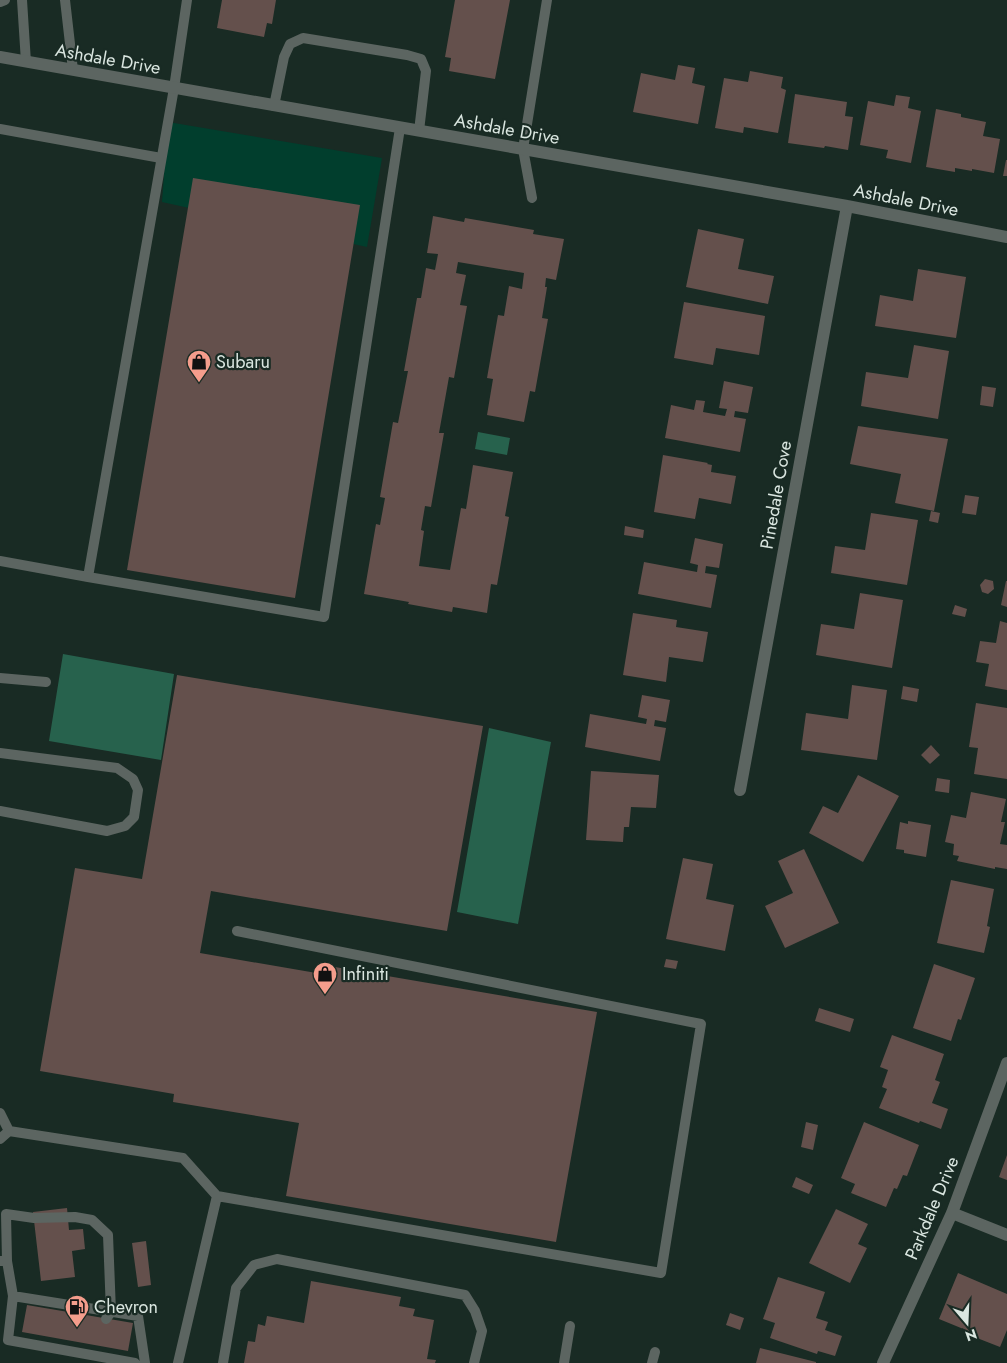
<svg xmlns="http://www.w3.org/2000/svg" width="1007" height="1363" viewBox="0 0 1007 1363" font-family="Jost,sans-serif">
	<style>
		.green { fill: #013e2d }
		.water { fill: #27624d }
		.building { fill: #64504c }
		.lines { fill: none; stroke-linecap: round; stroke-linejoin: round }
		.service { stroke: #5c6561; stroke-width: 10 }
		.minor { stroke: #5c6561; stroke-width: 12 }
		.labels { text-anchor: middle; dominant-baseline: central; stroke-width: 4.5; stroke-linejoin: round; paint-order: stroke }
		.street-label { font-size: 18px; fill: #dae6e0; stroke: #192b24 }
		.poi-label { font-size: 18px; fill: #dae6e0; stroke: #192b24; text-anchor: start }
	</style>
	<rect width="100%" height="100%" fill="#192b24"/>
	<path class="green" d="M 168,122 L 382,158 L 367,247 L 162,202 Z"/>
	<path class="water" d="M 478,432 L 510,438 L 507,455 L 475,449 Z
		M 63,654 L 174,674 L 161,760 L 49,741 Z
		M 489,728 L 551,742 L 518,924 L 457,912 Z"/>
	<path class="building" d="M 222,0 L 276,0 L 272,24 L 267,23 L 264,37 L 217,28 Z
		M 455,0 L 510,0 L 495,79 L 449,71 L 451,58 L 445,57 Z
		M 678,65 L 695,68 L 692,83 L 705,86 L 698,124 L 633,112 L 641,73 L 675,80 Z
		M 750,71 L 783,77 L 781,88 L 786,90 L 778,133 L 744,127 L 743,133 L 715,128 L 724,78 L 748,82 Z
		M 795,94 L 847,102 L 845,116 L 853,117 L 848,150 L 825,146 L 824,148 L 788,143 Z
		M 896,95 L 910,97 L 908,108 L 921,111 L 911,163 L 886,158 L 888,150 L 860,145 L 868,101 L 894,106 Z
		M 936,109 L 961,114 L 961,117 L 986,122 L 983,136 L 1000,139 L 994,173 L 972,169 L 972,171 L 955,168 L 955,172 L 926,167 Z
		M 1006,160 L 1007,160 L 1007,176 L 1003,176 Z
		M 193,178 L 360,205 L 295,598 L 127,570 Z
		M 433,216 L 464,222 L 465,218 L 534,230 L 533,234 L 564,239 L 556,280 L 546,278 L 545,287 L 547,287 L 542,318 L 548,319 L 535,392 L 530,391 L 524,422 L 487,415 L 493,379 L 487,378 L 498,315 L 504,316 L 509,286 L 522,289 L 524,273 L 458,262 L 456,273 L 466,275 L 460,305 L 467,306 L 454,378 L 449,377 L 439,433 L 444,433 L 431,507 L 425,506 L 421,530 L 424,531 L 419,566 L 450,570 L 461,508 L 466,509 L 473,465 L 513,472 L 505,516 L 509,517 L 497,585 L 491,584 L 487,613 L 453,607 L 452,612 L 408,604 L 409,602 L 364,594 L 376,524 L 380,525 L 385,498 L 380,497 L 393,422 L 398,423 L 408,371 L 404,371 L 417,298 L 421,298 L 426,268 L 435,270 L 438,254 L 427,253 Z
		M 698,229 L 744,239 L 738,269 L 774,276 L 768,304 L 686,287 Z
		M 918,269 L 966,277 L 956,338 L 875,326 L 880,295 L 913,301 Z
		M 684,302 L 765,316 L 759,355 L 716,348 L 713,365 L 674,358 Z
		M 914,345 L 949,351 L 938,419 L 861,406 L 866,372 L 908,378 Z
		M 724,381 L 753,387 L 748,413 L 735,411 L 734,417 L 746,419 L 740,452 L 665,438 L 671,405 L 694,410 L 696,400 L 705,401 L 703,412 L 725,416 L 727,409 L 719,408 Z
		M 982,386 L 996,388 L 993,407 L 980,405 Z
		M 858,426 L 948,439 L 934,511 L 895,503 L 901,474 L 850,464 Z
		M 663,455 L 708,463 L 707,464 L 712,465 L 711,472 L 736,476 L 731,504 L 699,498 L 695,519 L 654,512 Z
		M 965,495 L 979,497 L 976,515 L 962,513 Z
		M 931,511 L 940,513 L 938,523 L 929,521 Z
		M 871,513 L 918,520 L 907,585 L 831,573 L 835,546 L 865,550 Z
		M 625,526 L 644,530 L 643,538 L 624,535 Z
		M 695,538 L 723,544 L 719,568 L 706,566 L 705,573 L 717,575 L 711,608 L 638,594 L 644,562 L 697,572 L 698,565 L 690,563 Z
		M 985,579 L 993,581 L 994,589 L 988,594 L 982,592 L 980,585 Z
		M 1006,581 L 1007,581 L 1007,607 L 1001,605 Z
		M 860,593 L 903,600 L 892,668 L 816,655 L 821,624 L 854,629 Z
		M 955,605 L 967,609 L 965,617 L 952,614 Z
		M 633,613 L 677,620 L 676,627 L 708,632 L 703,662 L 669,657 L 666,682 L 623,675 Z
		M 1000,621 L 1007,623 L 1007,690 L 985,686 L 989,664 L 976,662 L 980,641 L 996,643 Z
		M 177,675 L 483,726 L 447,931 L 211,891 L 200,953 L 328,975 L 329,966 L 597,1012 L 556,1242 L 286,1196 L 299,1123 L 173,1102 L 174,1094 L 40,1071 L 75,868 L 142,879 Z
		M 852,685 L 887,690 L 877,760 L 801,750 L 806,713 L 848,719 Z
		M 903,686 L 919,689 L 917,702 L 901,699 Z
		M 642,695 L 670,700 L 666,722 L 655,720 L 654,726 L 666,728 L 660,761 L 585,747 L 590,714 L 646,724 L 647,719 L 638,717 Z
		M 976,703 L 1007,708 L 1007,779 L 974,774 L 978,748 L 969,747 Z
		M 931,745 L 940,755 L 930,764 L 921,755 Z
		M 591,771 L 659,775 L 656,808 L 631,807 L 629,827 L 624,827 L 623,842 L 586,840 Z
		M 858,775 L 899,796 L 863,862 L 809,833 L 823,806 L 838,813 Z
		M 937,778 L 950,780 L 949,793 L 935,791 Z
		M 971,792 L 1006,799 L 1001,822 L 1005,822 L 1000,844 L 1007,845 L 1007,869 L 995,867 L 995,869 L 957,861 L 959,856 L 953,855 L 954,844 L 945,842 L 951,815 L 966,818 Z
		M 908,821 L 931,825 L 926,857 L 904,853 L 904,850 L 896,849 L 900,822 L 908,824 Z
		M 804,849 L 839,923 L 785,948 L 765,906 L 793,893 L 778,861 Z
		M 683,858 L 713,864 L 706,899 L 734,905 L 725,951 L 666,939 Z
		M 951,880 L 994,889 L 987,926 L 990,927 L 984,953 L 937,943 Z
		M 666,959 L 678,961 L 676,969 L 664,967 Z
		M 934,964 L 975,978 L 961,1020 L 958,1019 L 951,1041 L 913,1028 Z
		M 819,1008 L 854,1019 L 850,1032 L 815,1021 Z
		M 892,1035 L 944,1054 L 935,1080 L 940,1082 L 932,1103 L 948,1109 L 941,1129 L 920,1121 L 919,1123 L 879,1108 L 887,1089 L 882,1087 L 888,1070 L 880,1067 Z
		M 806,1122 L 818,1125 L 813,1150 L 801,1147 Z
		M 864,1122 L 919,1145 L 907,1176 L 903,1175 L 897,1189 L 894,1188 L 886,1207 L 851,1193 L 855,1184 L 841,1178 Z
		M 1007,1155 L 1007,1180 L 999,1177 Z
		M 796,1177 L 813,1185 L 809,1194 L 792,1187 Z
		M 67,1208 L 69,1230 L 83,1229 L 85,1249 L 72,1251 L 75,1277 L 41,1281 L 33,1212 Z
		M 836,1209 L 868,1224 L 858,1244 L 867,1248 L 850,1283 L 809,1263 Z
		M 146,1241 L 151,1285 L 138,1287 L 132,1243 Z
		M 958,1273 L 1007,1294 L 1007,1330 L 1000,1347 L 977,1338 L 978,1335 L 939,1319 Z
		M 778,1277 L 825,1292 L 816,1318 L 828,1322 L 825,1330 L 842,1336 L 835,1356 L 818,1351 L 817,1354 L 770,1338 L 775,1323 L 763,1319 Z
		M 311,1281 L 401,1297 L 399,1306 L 415,1309 L 413,1316 L 434,1320 L 427,1359 L 436,1360 L 435,1363 L 244,1363 L 248,1341 L 255,1342 L 258,1324 L 265,1326 L 267,1316 L 304,1323 Z
		M 27,1305 L 133,1323 L 128,1351 L 22,1332 Z
		M 730,1313 L 744,1318 L 740,1330 L 726,1325 Z
		M 760,1348 L 816,1362 L 816,1363 L 756,1363 Z"/>
	<g class="lines">
		<path class="service" d="M 22,0 L 26,62
			M 65,0 L 73,70
			M 0,2 L 5,0
			M 274,106 L 284,57 L 290,44 L 303,38 L 407,55 L 421,59 L 426,71 L 419,131
			M 0,129 L 161,158
			M 532,198 L 523,149 L 547,0
			M 0,561 L 88,577 L 324,617 L 400,128
			M 88,577 L 174,88 L 187,0
			M 0,678 L 46,682
			M 0,753 L 117,768 L 133,779 L 138,790 L 134,817 L 125,826 L 107,831 L 0,811
			M 0,1113 L 9,1131 L 0,1139
			M 9,1131 L 183,1158 L 217,1196 L 178,1363
			M 217,1196 L 661,1273 L 701,1024 L 237,931
			M 0,1261 L 7,1261 L 13,1296 L 138,1316 L 145,1363
			M 7,1261 L 6,1214 L 34,1218 L 75,1217 L 92,1220 L 108,1235 L 111,1312 L 106,1319
			M 13,1296 L 8,1340 L 135,1363
			M 223,1363 L 236,1288 L 254,1265 L 277,1259 L 465,1295 L 475,1311 L 482,1331 L 474,1363
			M 564,1363 L 570,1326
			M 652,1363 L 655,1352"/>
		<path class="minor" d="M 0,57 L 847,206 L 1007,237
			M 740,790 L 847,206
			M 952,1213 L 1007,1235
			M 883,1363 L 952,1213 L 1007,1063"/>
	</g>
	<defs>
		<symbol id="shop-pin" viewBox="-11 -11 22 30"><path d="M0 17L-7.5 6A9.5 9.5 0 1 1 7.5 6Z" fill="#f49d8c" stroke="#192b24"/><path d="M-5-2.5h2.3a2.7 3.5 0 0 1 5.4 0H5L5.5 6h-11ZM-1.5-2.5h3a1.5 2.3 0 0 0-3 0Z" fill="#111"/></symbol>
		<symbol id="fuel-pin" viewBox="-11 -11 22 30"><path d="M0 17L-7.5 6A9.5 9.5 0 1 1 7.5 6Z" fill="#f49d8c" stroke="#192b24"/><path d="M-5.5-6h7V0h2V4h1.3V-2.5L3-4.5l.8-.8L6-3V5H2.5V1h-1V6h-7ZM-4.2-4.7v3.2H.2V-4.7Z" fill="#111"/></symbol>
	</defs>
	<g fill-rule="evenodd">
		<use href="#shop-pin" x="185" y="348" width="28" height="38"/>
		<use href="#shop-pin" x="311" y="960" width="28" height="38"/>
		<use href="#fuel-pin" x="63" y="1293" width="28" height="38"/>
	</g>
	<g class="labels">
		<g class="street-label">
			<text transform="translate(108 59) rotate(10)">Ashdale Drive</text>
			<text transform="translate(507 129) rotate(10)">Ashdale Drive</text>
			<text transform="translate(906 200) rotate(11)">Ashdale Drive</text>
			<text transform="translate(776 495) rotate(-80)">Pinedale Cove</text>
			<text transform="translate(932 1208) rotate(-67)">Parkdale Drive</text>
		</g>
		<g class="poi-label">
			<text x="216" y="362">Subaru</text>
			<text x="342" y="974">Infiniti</text>
			<text x="94" y="1307">Chevron</text>
		</g>
	</g>
	<g transform="translate(967 1323) rotate(161)" stroke="#192b24" stroke-width="4" paint-order="stroke">
	<path d="M0-4L9 19L0 12L-9 19Z" fill="#dae6e0"/>
	<text y="-8" font-size="14" font-weight="bold" text-anchor="middle" fill="#dae6e0">N</text>
	</g>
</svg>
